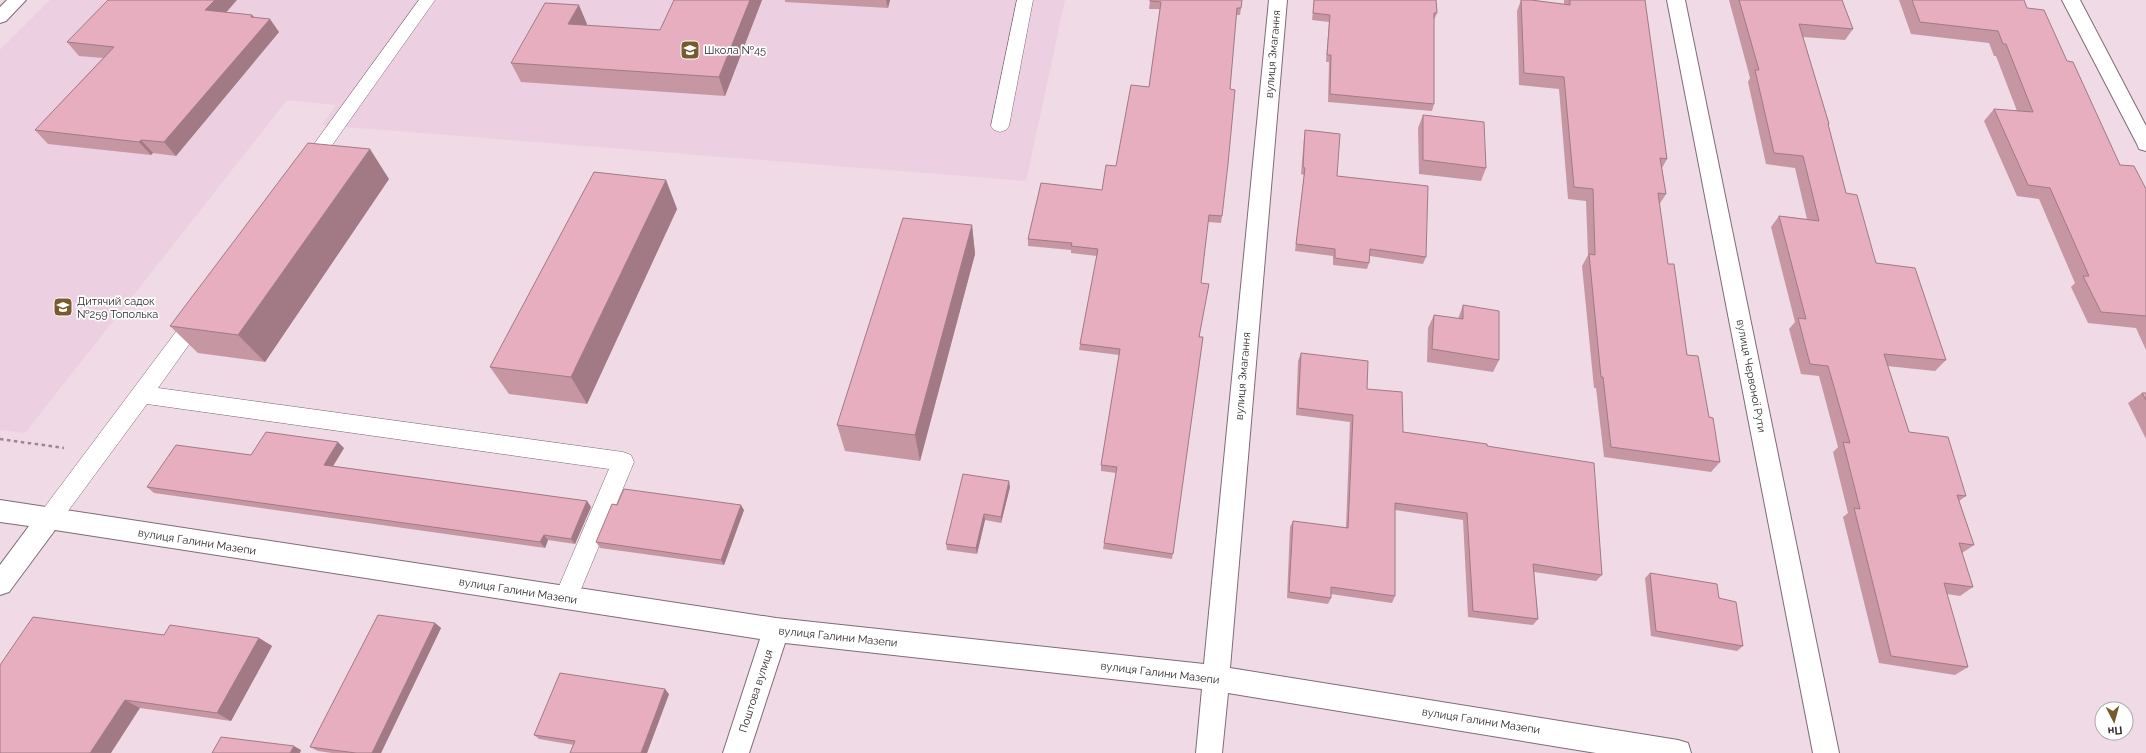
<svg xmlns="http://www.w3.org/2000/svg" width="2146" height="753" viewBox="0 0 2146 753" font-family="Raleway,sans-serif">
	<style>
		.built { fill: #eccfe0 }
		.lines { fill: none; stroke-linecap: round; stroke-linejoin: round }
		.lane-casing { stroke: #7f6b77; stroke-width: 1 }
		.street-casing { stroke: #7f6b77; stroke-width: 2 }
		.path { stroke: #978891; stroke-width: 2.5; stroke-dasharray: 3.5 3.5; stroke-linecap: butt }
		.lane { fill: #fff; fill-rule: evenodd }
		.street { fill: #fff; fill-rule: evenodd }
		.wall { fill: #c696a3 }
		.shaded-wall { fill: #a17a85 }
		.building { fill: #e6aebe; stroke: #a17a85 }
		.labels { text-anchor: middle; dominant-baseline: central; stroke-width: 3.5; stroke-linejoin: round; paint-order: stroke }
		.poi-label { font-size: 11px; fill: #31292e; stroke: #fff; text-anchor: start }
		.street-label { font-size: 11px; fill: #31292e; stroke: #fff }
	</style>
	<rect width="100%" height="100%" fill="#efdae6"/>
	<path class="built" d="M 50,0 L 1065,0 L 1026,181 L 322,125 L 336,105 L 287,100 L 25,433 L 0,430 L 0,50 Z"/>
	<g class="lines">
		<defs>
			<path id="lane" d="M 419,0 L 435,0 L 313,172 L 307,174 L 301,172 L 298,167 L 301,162 Z
				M 1017,0 L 1033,0 L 1009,126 L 1006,130 L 1000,132 L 994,130 L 991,126 Z
				M 200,307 L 207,309 L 210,315 L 158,388 L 623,452 L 631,455 L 634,462 L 574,606 L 566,609 L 558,606 L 554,598 L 609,469 L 147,404 L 57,526 L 49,529 L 41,526 L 38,519 L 41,512 L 193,309 Z"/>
			<path id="street" d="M 7,0 L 26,0 L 6,21 L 0,23 L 0,7 Z
				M 1269,0 L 1287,0 L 1230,668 L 1678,740 L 1688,743 L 1691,753 L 1596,753 L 1228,693 L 1222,753 L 1196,753 L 1202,689 L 785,643 L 749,753 L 723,753 L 760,639 L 55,530 L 9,592 L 0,595 L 0,565 L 29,526 L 0,522 L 0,500 L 776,618 L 1204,664 Z
				M 1667,0 L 1685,0 L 1839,753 L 1813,753 Z
				M 2062,0 L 2080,0 L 2146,126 L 2146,151 L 2139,149 L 2137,144 Z"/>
		</defs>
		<use href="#lane" class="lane-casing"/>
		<use href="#street" class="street-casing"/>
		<path class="path" d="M 0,439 L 64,448"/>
		<use href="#lane" class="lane"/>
		<use href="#street" class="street"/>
	</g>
	<path class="wall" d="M 762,0 L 725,96 L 521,82 L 511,63 L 587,24 L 586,26 L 660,30 Z
		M 785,0 L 890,0 L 888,8 L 785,2 Z
		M 1150,0 L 1241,8 L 1240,15 L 1236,15 L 1230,89 L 1222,216 L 1221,223 L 1208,222 L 1201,283 L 1199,337 L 1203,337 L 1172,559 L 1103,549 L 1104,543 L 1116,473 L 1101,471 L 1101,465 L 1119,355 L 1079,350 L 1080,344 L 1097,256 L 1071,253 L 1071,250 L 1028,246 L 1028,239 L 1102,190 L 1116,166 L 1149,87 L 1160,9 L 1149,9 Z
		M 1314,0 L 1436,0 L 1437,13 L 1434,20 L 1434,104 L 1432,111 L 1328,102 L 1329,62 L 1326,62 L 1329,22 L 1312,20 Z
		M 1521,0 L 1531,0 L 1564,4 L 1564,0 L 1645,0 L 1667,159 L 1662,168 L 1666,194 L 1659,205 L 1668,264 L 1687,355 L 1709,417 L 1720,462 L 1711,472 L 1604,457 L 1596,388 L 1594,388 L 1582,266 L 1588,255 L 1586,201 L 1568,199 L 1559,89 L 1519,85 L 1517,11 Z
		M 1729,0 L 1842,0 L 1853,29 L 1845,40 L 1803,37 L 1829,124 L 1828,126 L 1846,193 L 1876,263 L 1946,360 L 1935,371 L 1887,366 L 1909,432 L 1966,496 L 1959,501 L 1974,545 L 1962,553 L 1973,587 L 1960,596 L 1947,594 L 1968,667 L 1955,675 L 1879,663 L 1843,517 L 1848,513 L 1833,452 L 1838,447 L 1819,376 L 1801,374 L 1789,329 L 1795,322 L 1771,227 L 1779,216 L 1807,219 L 1795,168 L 1766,164 L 1748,82 L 1750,78 Z
		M 1899,0 L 2024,0 L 2027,8 L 2067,61 L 2120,165 L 2146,189 L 2146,350 L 2136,328 L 2088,323 L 2071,287 L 2075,283 L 2039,199 L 2017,196 L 1984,121 L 1994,109 L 2017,111 L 1996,56 L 1994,56 L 1989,43 L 1911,34 Z
		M 226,12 L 252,15 L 254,17 L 279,32 L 176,156 L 153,153 L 151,155 L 48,144 L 35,130 L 103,58 L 79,56 L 67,42 Z
		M 1423,115 L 1486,168 L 1481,181 L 1419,174 L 1418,128 Z
		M 1305,130 L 1337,176 L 1426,257 L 1423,264 L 1370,256 L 1369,263 L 1367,269 L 1333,265 L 1333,256 L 1295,251 L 1304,175 L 1301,174 L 1304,137 Z
		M 389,179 L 265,362 L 198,353 L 170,326 Z
		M 666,180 L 677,209 L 587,404 L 509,394 L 490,367 Z
		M 972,225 L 975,254 L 920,461 L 845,451 L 837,425 Z
		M 1463,305 L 1499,360 L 1493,372 L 1427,362 L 1428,328 L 1434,315 L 1458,319 Z
		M 1301,353 L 1367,389 L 1403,432 L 1487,446 L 1602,575 L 1596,581 L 1534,572 L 1538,619 L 1533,625 L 1468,617 L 1463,520 L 1395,510 L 1395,596 L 1392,603 L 1331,594 L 1331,598 L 1328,604 L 1287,598 L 1290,527 L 1293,521 L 1346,528 L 1350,422 L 1296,415 L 1298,361 Z
		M 2142,393 L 2146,393 L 2146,439 L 2128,403 Z
		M 344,448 L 333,466 L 587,501 L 591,507 L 575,544 L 548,540 L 545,548 L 154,493 L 147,487 L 251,455 Z
		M 1010,487 L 1001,523 L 985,520 L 977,554 L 947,550 L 946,544 Z
		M 617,505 L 744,510 L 724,565 L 600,548 L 596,542 Z
		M 1650,573 L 1719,598 L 1743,646 L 1737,651 L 1651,636 L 1645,578 Z
		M 435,623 L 441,628 L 381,753 L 332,753 L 318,751 L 310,747 Z
		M 164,635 L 259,638 L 272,646 L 231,721 L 140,708 L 0,753 Z
		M 669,694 L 647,753 L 570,753 L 574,745 L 539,739 L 534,735 Z"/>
	<path class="shaded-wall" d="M 215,0 L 237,0 L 216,24 L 205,10 Z
		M 750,0 L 762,0 L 725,96 L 719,77 Z
		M 886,0 L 890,0 L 888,8 Z
		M 579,5 L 587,24 L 577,44 L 568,24 Z
		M 252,15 L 262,28 L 270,19 L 279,32 L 176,156 L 164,142 Z
		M 141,140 L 153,153 L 151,155 L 139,142 Z
		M 370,149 L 389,179 L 265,362 L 238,335 Z
		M 666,180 L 677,209 L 587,404 L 571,377 Z
		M 972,225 L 975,254 L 920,461 L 915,435 Z
		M 338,442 L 344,448 L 330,471 L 324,465 Z
		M 1009,481 L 1010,487 L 1001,523 L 1001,517 Z
		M 587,501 L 591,507 L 575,544 L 571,539 Z
		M 741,505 L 744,510 L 724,565 L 721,560 Z
		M 984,514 L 985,520 L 977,554 L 976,548 Z
		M 544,535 L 548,540 L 545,548 L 540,542 Z
		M 435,623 L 441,628 L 381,753 L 372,753 Z
		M 259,638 L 272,646 L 231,721 L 217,713 Z
		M 665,689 L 669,694 L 647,753 L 641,753 Z
		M 125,700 L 140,708 L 111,753 L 90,753 Z
		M 294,746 L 301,750 L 300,753 L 290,753 Z"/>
	<path class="building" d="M 108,0 L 215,0 L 205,10 L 252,15 L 251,17 L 270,19 L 164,142 L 141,140 L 139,142 L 35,130 L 114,47 L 67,42 Z
		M 674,0 L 750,0 L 719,77 L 511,63 L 545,3 L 579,5 L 568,24 L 660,30 Z
		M 1150,0 L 1242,0 L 1241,8 L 1237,8 L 1230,89 L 1235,90 L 1228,164 L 1222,216 L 1209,215 L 1201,283 L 1209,284 L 1199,337 L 1203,337 L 1173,554 L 1104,543 L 1117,467 L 1101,465 L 1120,349 L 1080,344 L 1098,249 L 1071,246 L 1072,243 L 1028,239 L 1041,183 L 1102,190 L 1106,165 L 1116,166 L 1131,85 L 1149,87 L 1161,2 L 1150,1 Z
		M 1314,0 L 1436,0 L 1437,13 L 1434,13 L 1434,104 L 1330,94 L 1331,55 L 1327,55 L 1330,15 L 1313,13 Z
		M 1521,0 L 1531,0 L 1570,5 L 1570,0 L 1645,0 L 1667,159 L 1660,158 L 1666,194 L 1658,193 L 1668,264 L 1674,264 L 1687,355 L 1698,356 L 1709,417 L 1713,418 L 1720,462 L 1611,447 L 1603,377 L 1601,377 L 1589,254 L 1595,255 L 1593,189 L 1574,187 L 1564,77 L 1524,73 Z
		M 1739,0 L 1842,0 L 1853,29 L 1799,24 L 1829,124 L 1828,124 L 1846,193 L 1857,195 L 1876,263 L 1915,268 L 1946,360 L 1884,354 L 1909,432 L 1948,437 L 1966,496 L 1957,495 L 1974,545 L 1959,543 L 1973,587 L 1944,583 L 1968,667 L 1891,656 L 1854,508 L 1860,509 L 1843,442 L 1850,443 L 1828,366 L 1810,364 L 1798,318 L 1806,319 L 1779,216 L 1819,221 L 1803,156 L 1774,153 L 1755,70 L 1759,70 Z
		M 1912,0 L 2024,0 L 2027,8 L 2044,10 L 2067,61 L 2073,62 L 2120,165 L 2134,166 L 2146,189 L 2146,316 L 2101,312 L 2083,276 L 2089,276 L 2050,188 L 2028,185 L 1994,109 L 2033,112 L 2006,44 L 2003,44 L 1998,31 L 1920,22 Z
		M 1423,115 L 1484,122 L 1486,168 L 1423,160 Z
		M 1305,130 L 1340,134 L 1337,176 L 1428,186 L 1426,257 L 1370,249 L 1369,263 L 1335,258 L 1335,249 L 1296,244 L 1305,168 L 1303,167 Z
		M 308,143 L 370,149 L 238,335 L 170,326 Z
		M 594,172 L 666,180 L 571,377 L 490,367 Z
		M 903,218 L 972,225 L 915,435 L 837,425 Z
		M 1463,305 L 1499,311 L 1499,360 L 1432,349 L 1434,315 L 1463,319 Z
		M 1301,353 L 1368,361 L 1367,389 L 1402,392 L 1403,432 L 1487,444 L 1487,446 L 1594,463 L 1602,575 L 1533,564 L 1538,619 L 1473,611 L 1467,513 L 1395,503 L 1395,596 L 1331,587 L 1331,598 L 1289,592 L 1293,521 L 1348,528 L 1353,415 L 1298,408 Z
		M 2142,393 L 2146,393 L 2146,400 Z
		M 266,432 L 338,442 L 324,465 L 587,501 L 571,539 L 544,535 L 540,542 L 147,487 L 176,445 L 251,455 Z
		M 963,474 L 1009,481 L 1001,517 L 984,514 L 976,548 L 946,544 Z
		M 624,489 L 741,505 L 721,560 L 596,542 L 612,504 L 617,505 Z
		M 1650,573 L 1717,584 L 1719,598 L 1736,602 L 1743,646 L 1656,631 Z
		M 378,615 L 435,623 L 372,753 L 356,753 L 310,747 Z
		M 33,617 L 164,635 L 170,625 L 259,638 L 217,713 L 125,700 L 90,753 L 0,753 L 0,665 Z
		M 560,673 L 665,689 L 641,753 L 570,753 L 575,741 L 534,735 Z
		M 221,737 L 294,746 L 290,753 L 212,753 Z"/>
	<defs>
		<symbol id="school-square" viewBox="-11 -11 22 22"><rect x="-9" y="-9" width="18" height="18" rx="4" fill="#775a2e" stroke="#fff"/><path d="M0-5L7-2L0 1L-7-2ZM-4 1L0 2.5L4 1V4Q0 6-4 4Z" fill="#fff"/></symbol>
	</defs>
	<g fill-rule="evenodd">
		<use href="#school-square" x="679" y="39" width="22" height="22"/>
		<use href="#school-square" x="52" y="296" width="22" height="22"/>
	</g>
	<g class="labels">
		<g class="poi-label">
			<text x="704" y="50">Школа №45</text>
			<text x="77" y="301">Дитячий садок<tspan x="77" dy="13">№259 Тополька</tspan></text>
		</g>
		<g class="street-label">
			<text transform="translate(1273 54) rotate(-85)">вулиця Змагання</text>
			<text transform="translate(1243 376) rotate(-85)">вулиця Змагання</text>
			<text transform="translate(1751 376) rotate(79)">вулиця Червоної Рути</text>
			<text transform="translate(197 542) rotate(9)">вулиця Галини Мазепи</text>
			<text transform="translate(518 591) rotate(9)">вулиця Галини Мазепи</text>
			<text transform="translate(838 637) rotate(6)">вулиця Галини Мазепи</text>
			<text transform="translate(1160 673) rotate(7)">вулиця Галини Мазепи</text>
			<text transform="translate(756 691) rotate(-72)">Поштова вулиця</text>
			<text transform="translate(1481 721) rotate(9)">вулиця Галини Мазепи</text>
		</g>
	</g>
	<g transform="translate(2114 721) rotate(174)"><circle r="19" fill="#ffffff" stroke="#ada9ab"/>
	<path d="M0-3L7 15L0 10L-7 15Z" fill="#775a2e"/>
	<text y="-6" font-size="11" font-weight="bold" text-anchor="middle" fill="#31292e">Пн</text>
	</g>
</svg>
